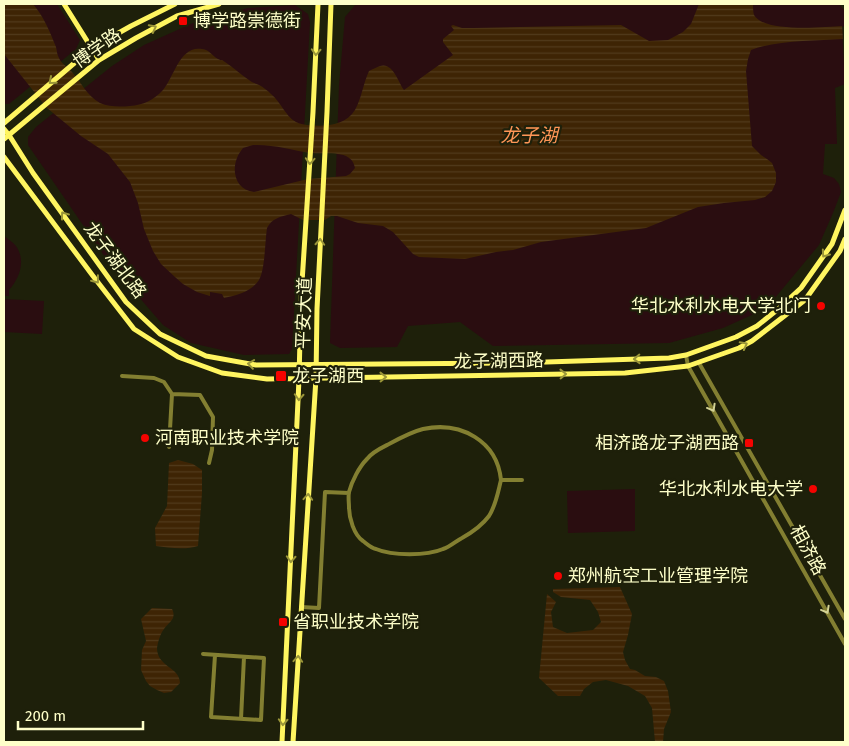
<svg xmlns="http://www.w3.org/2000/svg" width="849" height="746" viewBox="0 0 849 746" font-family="'Fira Sans','Noto Sans SC',sans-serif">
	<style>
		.green { fill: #2a0d10 }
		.water { fill: url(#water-rules); fill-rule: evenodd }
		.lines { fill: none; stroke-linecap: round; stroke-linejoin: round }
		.street { stroke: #837f31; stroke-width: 4 }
		.secondary { stroke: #fff560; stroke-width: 5 }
		.oneway { stroke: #9a9539 }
		.oneway2 { stroke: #d3d294 }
		.poi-dot { fill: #f40300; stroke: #1e200a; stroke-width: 2 }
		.labels { text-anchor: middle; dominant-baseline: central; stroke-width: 4.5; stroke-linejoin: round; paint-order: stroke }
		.poi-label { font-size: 18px; fill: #feffc9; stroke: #1e200a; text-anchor: start }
		.street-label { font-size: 18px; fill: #feffc9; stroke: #1e200a }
		.water-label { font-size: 19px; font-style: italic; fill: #ff9657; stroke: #1e200a }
	</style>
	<defs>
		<pattern id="water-rules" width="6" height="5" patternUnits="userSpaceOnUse" patternTransform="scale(1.25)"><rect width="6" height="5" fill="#3e2404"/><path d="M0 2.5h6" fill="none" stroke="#513a1c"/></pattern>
	</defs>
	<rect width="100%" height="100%" fill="#1e200a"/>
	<path class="green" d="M 4,4 L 57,4 L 80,40 L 76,49 L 9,104 L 4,104 Z
		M 356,4 L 839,4 L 845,11 L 845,26 L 842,27 L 845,84 L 835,88 L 837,144 L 825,144 L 823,174 L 834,178 L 839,184 L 841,192 L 833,213 L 819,245 L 774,299 L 754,314 L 723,328 L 669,343 L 493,346 L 460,322 L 408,326 L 397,347 L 340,348 L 330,343 L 339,85 L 345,17 Z
		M 295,5 L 308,14 L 310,22 L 292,349 L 289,354 L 244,355 L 191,343 L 163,325 L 107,260 L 28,145 L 28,137 L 36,127 L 112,66 L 144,45 L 193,23 L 248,8 Z
		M 4,236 C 8,239 13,242 16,246 C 26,260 20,278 9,290 L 9,296 L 4,296 Z
		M 4,299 L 44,301 L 42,334 L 4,332 Z
		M 635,489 L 635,531 L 568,533 L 567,491 Z"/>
	<path class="water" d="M 4,4 L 33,4 C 44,17 50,32 56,47 C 57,51 57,55 59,58 C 61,64 69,67 72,72 C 81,82 87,96 100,103 C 109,107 120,107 130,106 C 143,105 154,100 163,90 C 174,77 180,45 202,49 C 210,50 212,56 218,59 C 224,62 219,58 225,62 C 233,67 241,75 249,80 C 252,83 256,83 259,85 C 263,87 268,91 271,94 C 281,102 285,116 296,122 C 300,124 303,124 307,125 C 324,127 345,126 355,110 C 362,97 363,84 369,71 C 373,69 377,67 380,66 C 393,62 398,82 404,90 L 453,55 L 443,42 L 443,39 L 454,30 L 451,26 L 453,25 L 462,28 L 474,28 L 621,25 L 649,41 L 668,40 L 683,32 L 691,24 L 699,4 L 753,4 C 753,7 753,12 754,15 C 764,33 824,27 842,26 L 843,39 C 815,41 777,40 751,50 L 748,59 L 746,71 L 752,146 L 761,155 L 767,159 L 772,163 L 776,173 L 776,182 L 772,191 L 765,197 L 755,200 L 724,203 L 698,207 L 646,228 L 541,242 L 513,250 L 496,252 L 465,259 L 419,257 L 413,254 L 393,232 L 383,226 L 358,223 L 337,216 L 331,216 L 325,220 L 303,220 L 291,214 C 280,217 272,218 267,228 C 265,241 265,270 259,280 C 252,291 237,296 224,298 L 222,294 L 210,292 L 210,296 L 197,292 L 183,284 L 175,277 L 161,264 L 153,251 L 144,229 L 138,203 L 130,182 L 108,154 L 81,136 L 47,108 L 4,54 ZM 253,145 C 273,144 291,150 311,153 C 322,154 336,152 346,156 C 352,159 354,163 355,168 L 350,174 L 346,176 L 308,179 L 254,192 C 237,190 231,173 237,158 C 238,154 241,151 243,148 Z
		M 178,460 L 193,464 L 202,470 L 202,493 L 198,546 C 187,550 168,548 156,546 L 155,528 L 167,506 L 169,463 Z
		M 620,587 L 632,614 L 628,635 L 623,652 L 625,660 L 630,669 L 635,670 L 645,676 L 656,677 L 664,681 L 668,691 L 671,712 L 664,729 L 663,742 L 655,742 L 652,708 L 645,696 L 628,686 L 606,680 L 593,682 L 584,689 L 580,696 L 558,696 L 539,678 L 547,594 L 556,602 L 551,612 L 553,627 L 567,633 L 593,630 L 601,622 L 598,612 L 590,600 L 561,597 L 553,592 L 553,589 Z
		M 152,608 L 172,609 C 177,619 169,622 164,629 C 160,634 158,642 157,648 C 157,667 180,667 180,683 L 171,692 L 164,693 L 157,690 L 150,686 L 146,681 L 141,670 L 142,650 L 146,641 L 141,619 Z"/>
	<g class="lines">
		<path class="street" d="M 686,355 L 688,366 L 845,644
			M 699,363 L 845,619
			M 122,376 L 154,378 L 164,382 L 172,394 L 169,447
			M 172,394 L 200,395 L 213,417 L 212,450 L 209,463
			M 501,480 C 497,441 461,421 423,429 C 411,432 400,438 389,444 C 381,448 372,452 367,459 C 359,467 352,481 349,492 C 348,497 349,503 349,507 C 349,518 354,535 363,541 C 367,544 371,548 376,549 C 392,556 427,556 443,549 C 450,547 456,541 462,538 C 471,533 483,524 489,516 C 496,505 498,492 501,480 L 522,480
			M 301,607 L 319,608 L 325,492 L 349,493
			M 203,654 L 264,658 L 261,720 L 211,717 L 215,655
			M 241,719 L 244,657"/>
		<path class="secondary" d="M 64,4 L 99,60
			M 4,123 L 92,48 L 131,26 L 175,4
			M 4,129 L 9,135 L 33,173 L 126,302 L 160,334 L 206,356 L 256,365 L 516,363 L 669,358 L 686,355 L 736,337 L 757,326 L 777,310 L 801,288 L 832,244 L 845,210
			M 4,139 L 99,60 L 136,38 L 177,16 L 219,4
			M 4,157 L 93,276 L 134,329 L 178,357 L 222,373 L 267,379 L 625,373 L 688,366 L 739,348 L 752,341 L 805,300 L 840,251 L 845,239
			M 282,742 L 299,379 L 301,298 L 313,112 L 318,4
			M 293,742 L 316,378 L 317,309 L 327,112 L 331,4"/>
	</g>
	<defs><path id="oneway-chevron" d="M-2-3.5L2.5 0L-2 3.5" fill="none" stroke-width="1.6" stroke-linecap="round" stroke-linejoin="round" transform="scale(1.25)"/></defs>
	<g class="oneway">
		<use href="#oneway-chevron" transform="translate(153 28) rotate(-27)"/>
		<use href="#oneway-chevron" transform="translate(316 52) rotate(93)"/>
		<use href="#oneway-chevron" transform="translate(52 81) rotate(139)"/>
		<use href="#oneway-chevron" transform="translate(310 161) rotate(94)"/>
		<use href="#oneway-chevron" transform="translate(64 215) rotate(-126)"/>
		<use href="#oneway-chevron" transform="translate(320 242) rotate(-87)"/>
		<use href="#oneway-chevron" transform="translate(825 254) rotate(125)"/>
		<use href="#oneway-chevron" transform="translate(96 280) rotate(52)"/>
		<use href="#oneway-chevron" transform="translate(744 345) rotate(-28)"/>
		<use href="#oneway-chevron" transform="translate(637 359) rotate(178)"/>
		<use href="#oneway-chevron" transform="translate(251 364) rotate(-172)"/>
		<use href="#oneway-chevron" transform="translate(563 374) rotate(-1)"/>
		<use href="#oneway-chevron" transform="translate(383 377) rotate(-1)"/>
		<use href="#oneway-chevron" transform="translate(299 397) rotate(93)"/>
		<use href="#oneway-chevron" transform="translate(308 497) rotate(-86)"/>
		<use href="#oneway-chevron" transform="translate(291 559) rotate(93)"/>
		<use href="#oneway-chevron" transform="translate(298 659) rotate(-86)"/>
		<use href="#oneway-chevron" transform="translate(283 722) rotate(93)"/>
	</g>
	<g class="oneway2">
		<use href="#oneway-chevron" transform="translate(712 408) rotate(61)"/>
		<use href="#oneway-chevron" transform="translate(826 610) rotate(61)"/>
	</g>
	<g class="poi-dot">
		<rect x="178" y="16" width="10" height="10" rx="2.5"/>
		<circle cx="821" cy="306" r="5"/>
		<rect x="275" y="370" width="12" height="12" rx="2.5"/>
		<circle cx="145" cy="438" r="5"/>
		<rect x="744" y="438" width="10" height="10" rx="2.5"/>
		<circle cx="813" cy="489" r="5"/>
		<circle cx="558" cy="576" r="5"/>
		<rect x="278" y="617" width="10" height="10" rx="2.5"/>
	</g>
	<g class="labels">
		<g class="poi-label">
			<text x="193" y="21">博学路崇德街</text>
			<text x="811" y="306" text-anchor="end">华北水利水电大学北门</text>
			<text x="292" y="376">龙子湖西</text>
			<text x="155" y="438">河南职业技术学院</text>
			<text x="739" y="443" text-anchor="end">相济路龙子湖西路</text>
			<text x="803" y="489" text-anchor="end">华北水利水电大学</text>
			<text x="568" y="576">郑州航空工业管理学院</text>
			<text x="293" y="622">省职业技术学院</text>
		</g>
		<g class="street-label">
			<text transform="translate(97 48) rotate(-35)">博学路</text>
			<text transform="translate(115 260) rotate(53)">龙子湖北路</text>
			<text transform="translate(304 313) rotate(-88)">平安大道</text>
			<text transform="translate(499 361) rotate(-1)">龙子湖西路</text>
			<text transform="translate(808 550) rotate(61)">相济路</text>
		</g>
		<g class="water-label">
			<text x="529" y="135">龙子湖</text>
		</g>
	</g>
	<rect width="849" height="746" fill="none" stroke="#feffc9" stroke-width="10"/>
	<path d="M18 721v8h125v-8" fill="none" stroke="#feffc9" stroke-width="2.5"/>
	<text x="25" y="721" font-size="15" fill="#feffc9" stroke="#1e200a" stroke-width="4" paint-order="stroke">200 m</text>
</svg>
